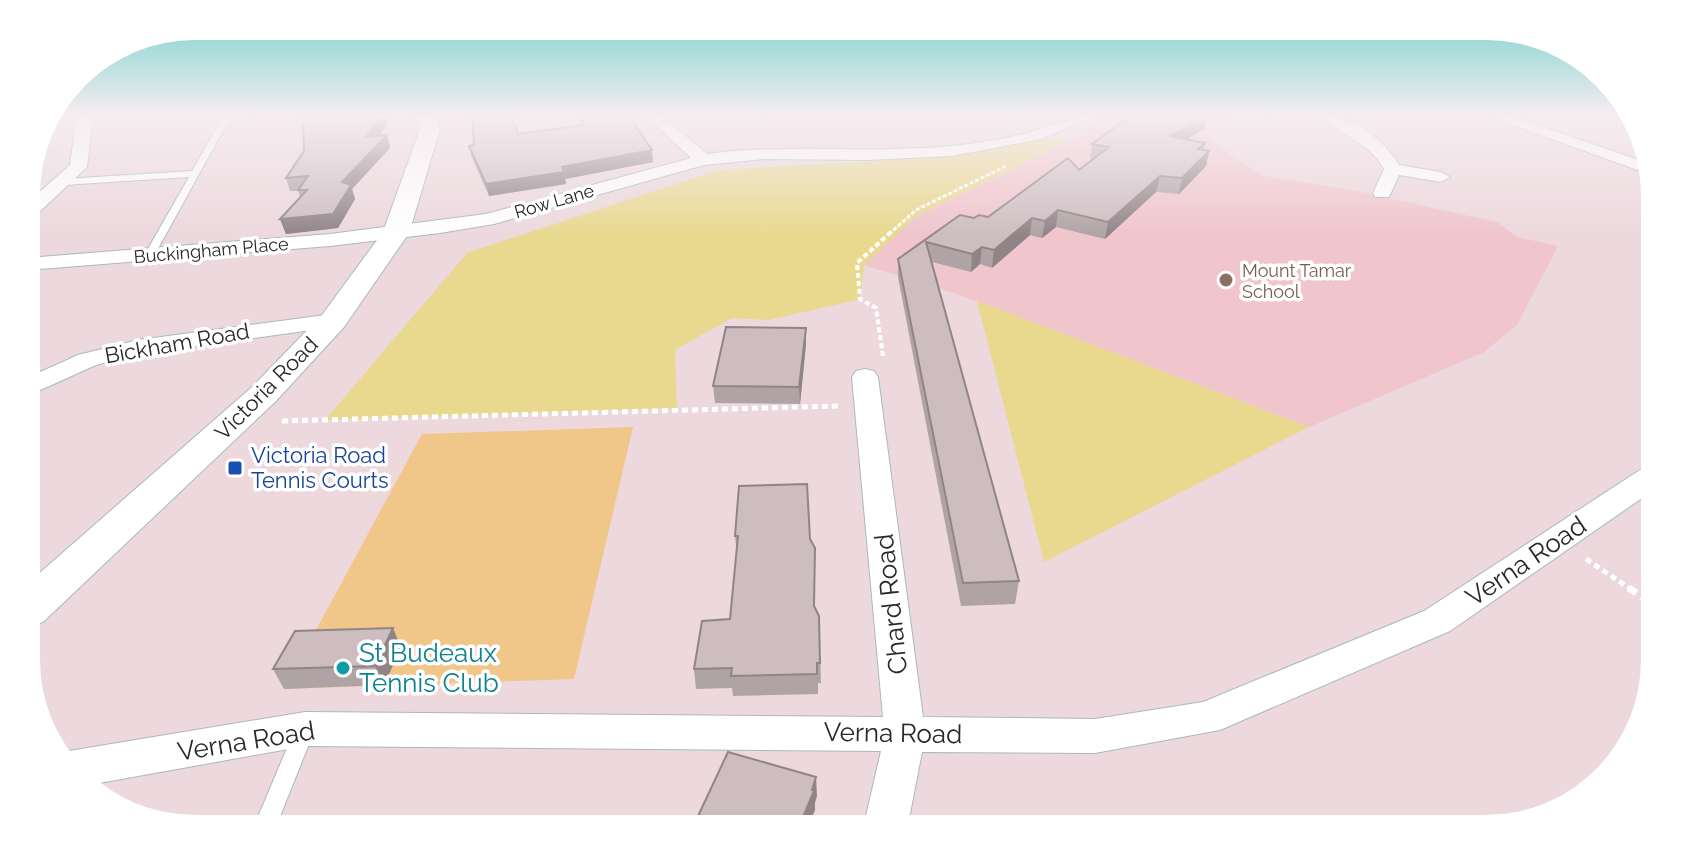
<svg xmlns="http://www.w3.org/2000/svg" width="1681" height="855" viewBox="0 0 1681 855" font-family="Raleway,sans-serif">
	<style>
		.education { fill: #f0c5cc }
		.green { fill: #e8d98f }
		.pitch { fill: #f1c789 }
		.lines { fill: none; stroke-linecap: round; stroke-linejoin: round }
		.service-casing { stroke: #a9baba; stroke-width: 2 }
		.minor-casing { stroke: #a9baba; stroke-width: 2 }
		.tertiary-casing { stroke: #a9baba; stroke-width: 2 }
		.path-far3 { stroke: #fff; stroke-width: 3; stroke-dasharray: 4 2; stroke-linecap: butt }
		.path-far2 { stroke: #fff; stroke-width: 4; stroke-dasharray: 5 3; stroke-linecap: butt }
		.path-far1 { stroke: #fff; stroke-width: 5; stroke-dasharray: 6 4; stroke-linecap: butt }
		.path { stroke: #fff; stroke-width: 7; stroke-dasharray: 9 6; stroke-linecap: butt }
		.service { fill: #fff; fill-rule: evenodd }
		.minor { fill: #fff; fill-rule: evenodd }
		.tertiary { fill: #fff; fill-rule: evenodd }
		.wall { fill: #b0a3a6 }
		.shaded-wall { fill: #908487 }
		.building { fill: #cdbdc1; stroke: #908487; stroke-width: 2 }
		.education-dot { fill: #8d6e63; stroke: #fff; stroke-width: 3 }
		.transit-dot { fill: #1a4fb4; stroke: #fff; stroke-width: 3 }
		.culture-dot { fill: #0f9aa8; stroke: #fff; stroke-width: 3 }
		.labels { text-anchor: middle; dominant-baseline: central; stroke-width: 7; stroke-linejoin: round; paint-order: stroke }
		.far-street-label { font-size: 18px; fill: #282828; stroke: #fff }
		.far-education-label { font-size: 18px; fill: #785e54; stroke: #fff; text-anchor: start }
		.street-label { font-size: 22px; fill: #282828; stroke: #fff }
		.transit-label { font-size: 22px; fill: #164399; stroke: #fff; text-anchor: start }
		.near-street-label { font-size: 26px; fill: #282828; stroke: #fff }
		.near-culture-label { font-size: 26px; fill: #0d838f; stroke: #fff; text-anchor: start }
	</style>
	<rect width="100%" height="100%" fill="#ecd8dd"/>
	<path class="education" d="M 1103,116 L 1232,116 L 1207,133 L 1233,157 L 1264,176 L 1356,191 L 1497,222 L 1517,237 L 1558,246 L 1517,325 L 1484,352 L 1309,427 L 960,295 L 864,265 L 915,217 L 1069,141 L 1082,132 L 1085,126 Z"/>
	<path class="green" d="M 1060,137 L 1069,141 L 915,217 L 864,265 L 860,299 L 769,320 L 732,318 L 675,350 L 677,408 L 325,420 L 467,253 L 718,170 L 946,157 Z
		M 977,301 L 1309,427 L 1044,562 Z"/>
	<path class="pitch" d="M 633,427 L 574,679 L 284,689 L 422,434 Z"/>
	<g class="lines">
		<defs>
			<path id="service" d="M 223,116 L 231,116 L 154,256 L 146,256 L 145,254 L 189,177 L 64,185 L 60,182 L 64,179 L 192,171 Z
				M 305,720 L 312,723 L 315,729 L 275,829 L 253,829 L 295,729 L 298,723 Z"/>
			<path id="minor" d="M 77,116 L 93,116 L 87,167 L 33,218 L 26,220 L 26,204 L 70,165 Z
				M 646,116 L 662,116 L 707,154 C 788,143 870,154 952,146 C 978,143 1005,139 1031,132 C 1053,125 1072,116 1095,116 L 1041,139 L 952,156 L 867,160 L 764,159 L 704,165 L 494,224 L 440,233 L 330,246 L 27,270 L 27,258 L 330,234 L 486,214 L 691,158 Z
				M 1320,116 C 1352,116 1382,137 1399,165 L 1441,172 L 1450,177 L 1441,182 L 1399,175 L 1389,197 L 1375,197 L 1373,193 L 1384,169 C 1369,142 1341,136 1320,116 Z
				M 1488,116 L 1511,116 L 1650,164 L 1654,176 Z
				M 333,314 L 341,316 L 345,321 L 341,326 L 139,354 L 96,365 L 27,396 L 27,378 L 78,355 L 138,340 Z
				M 865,369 L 874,371 L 878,377 L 923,717 L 1095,719 L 1203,702 L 1424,611 L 1643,468 L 1654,466 L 1655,489 L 1450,631 L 1220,730 L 1095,753 L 922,752 L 907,829 L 863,829 L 881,751 L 305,746 L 88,785 L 61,763 L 58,756 L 69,751 L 305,712 L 883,717 L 852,377 L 856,371 Z"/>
			<path id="tertiary" d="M 415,116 L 435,116 L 440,129 L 409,233 L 344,327 L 276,401 L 43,622 L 27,627 L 27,584 L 252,387 L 322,315 L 383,232 L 420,129 Z"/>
		</defs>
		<use href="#service" class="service-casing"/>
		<use href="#minor" class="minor-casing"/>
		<use href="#tertiary" class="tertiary-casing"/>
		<path class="path-far3" d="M 889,234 L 916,210 L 1006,166"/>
		<path class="path-far2" d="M 883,356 L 876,308 L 860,299 L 857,263 L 891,232"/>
		<path class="path-far1" d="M 282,421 L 839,406
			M 1586,559 L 1632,590"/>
		<path class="path" d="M 1629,588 L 1655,606"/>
		<use href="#service" class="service"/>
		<use href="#minor" class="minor"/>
		<use href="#tertiary" class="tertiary"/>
	</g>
	<path class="wall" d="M 304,116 L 385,116 L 387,124 L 379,136 L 387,135 L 390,148 L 352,189 L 355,199 L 338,228 L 286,234 L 280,219 L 300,197 L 298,191 L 290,191 L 286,178 L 304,151 L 306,122 Z
		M 578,116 L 629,116 L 653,162 L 565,179 L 566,184 L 489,196 L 472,158 L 469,146 L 518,134 L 582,126 Z
		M 1131,116 L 1207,116 L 1204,129 L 1187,139 L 1205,143 L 1204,150 L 1209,151 L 1206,166 L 1179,194 L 1156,192 L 1105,239 L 1056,227 L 1042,238 L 1030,235 L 992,268 L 980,264 L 971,272 L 932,262 L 1019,581 L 1015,604 L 961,606 L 898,277 L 898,259 L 960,215 L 974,218 L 988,217 L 1079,170 L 1092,160 L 1090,159 L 1092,144 Z
		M 806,328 L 806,344 L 800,404 L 715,403 L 713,386 Z
		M 739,486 L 815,607 L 819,616 L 821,683 L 818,683 L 818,694 L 733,696 L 732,688 L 696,689 L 694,669 L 730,619 L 737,555 L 735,536 Z
		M 401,648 L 384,685 L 284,689 L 273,669 Z"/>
	<path class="shaded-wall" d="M 381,116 L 385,116 L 387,124 L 370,149 L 366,137 Z
		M 1205,116 L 1207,116 L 1204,129 L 1167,151 L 1170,136 Z
		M 387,135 L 390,148 L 352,189 L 355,199 L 338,228 L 286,234 L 280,219 L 342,182 Z
		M 652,150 L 653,162 L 565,179 L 566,184 L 489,196 L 486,184 L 562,167 Z
		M 1209,151 L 1206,166 L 1179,194 L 1182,178 Z
		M 1160,176 L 1156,192 L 1105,239 L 1108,222 Z
		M 1058,210 L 1056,227 L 1042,238 L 1045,221 Z
		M 1032,218 L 1030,235 L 992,268 L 994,250 Z
		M 982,247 L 980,264 L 971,272 L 972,254 Z
		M 806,328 L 806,344 L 800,404 L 799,387 Z
		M 393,628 L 401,648 L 384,685 L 375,666 Z
		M 816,777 L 817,796 L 815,803 L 815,810 L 807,829 L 798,829 Z"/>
	<path class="building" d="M 304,116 L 381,116 L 366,137 L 387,135 L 342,182 L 351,185 L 333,214 L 280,219 L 307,190 L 298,190 L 308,176 L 286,178 L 304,151 L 303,122 L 306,122 Z
		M 472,116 L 511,116 L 518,134 L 584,125 L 580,116 L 629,116 L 652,150 L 562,167 L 564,172 L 486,184 L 469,146 L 474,145 Z
		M 1131,116 L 1205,116 L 1170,136 L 1205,143 L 1198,149 L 1209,151 L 1182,178 L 1160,176 L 1108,222 L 1058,210 L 1045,221 L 1032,218 L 994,250 L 982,247 L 972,254 L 926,242 L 1019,581 L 963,583 L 898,259 L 960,215 L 974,218 L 979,215 L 988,217 L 1068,158 L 1079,170 L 1109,147 L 1092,144 Z
		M 726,327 L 806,328 L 799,387 L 713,386 Z
		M 807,484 L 810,539 L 815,548 L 814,606 L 819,616 L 820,663 L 817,663 L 817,674 L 731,676 L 732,668 L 694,669 L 702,621 L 730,619 L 738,536 L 735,536 L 739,486 Z
		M 393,628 L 375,666 L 273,669 L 295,631 Z
		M 728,752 L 816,777 L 812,790 L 814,791 L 798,829 L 692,829 Z"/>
	<linearGradient id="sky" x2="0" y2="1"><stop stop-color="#72d0cc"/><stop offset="0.49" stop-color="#f6edf0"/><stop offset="1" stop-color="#f6edf0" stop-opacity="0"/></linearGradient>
	<rect width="1681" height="236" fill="url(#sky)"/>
	<circle class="education-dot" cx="1226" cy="280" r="8"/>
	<rect class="transit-dot" x="227" y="460" width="16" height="16" rx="4"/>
	<circle class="culture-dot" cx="343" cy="668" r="8"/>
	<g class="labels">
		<g class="far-street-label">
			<text transform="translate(554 201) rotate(-16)">Row Lane</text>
			<text transform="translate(211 250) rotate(-5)">Buckingham Place</text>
		</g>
		<g class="far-education-label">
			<text x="1242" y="270">Mount Tamar<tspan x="1242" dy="21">School</tspan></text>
		</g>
		<g class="street-label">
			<text transform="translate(177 343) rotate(-10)">Bickham Road</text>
			<text transform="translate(266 388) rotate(-45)">Victoria Road</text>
		</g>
		<g class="transit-label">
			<text x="251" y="455">Victoria Road<tspan x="251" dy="25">Tennis Courts</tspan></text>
		</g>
		<g class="near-street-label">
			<text transform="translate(1526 561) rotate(-34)">Verna Road</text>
			<text transform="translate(891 604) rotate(-96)">Chard Road</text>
			<text transform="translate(893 733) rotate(1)">Verna Road</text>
			<text transform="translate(246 741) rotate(-9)">Verna Road</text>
		</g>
		<g class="near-culture-label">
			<text x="359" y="653">St Budeaux<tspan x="359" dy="30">Tennis Club</tspan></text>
		</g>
	</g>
	<path d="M0 0H1681V855H0ZM195 40H1486A155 155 0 0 1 1641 195V660A155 155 0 0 1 1486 815H195A155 155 0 0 1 40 660V195A155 155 0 0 1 195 40Z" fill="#fff" fill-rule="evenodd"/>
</svg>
